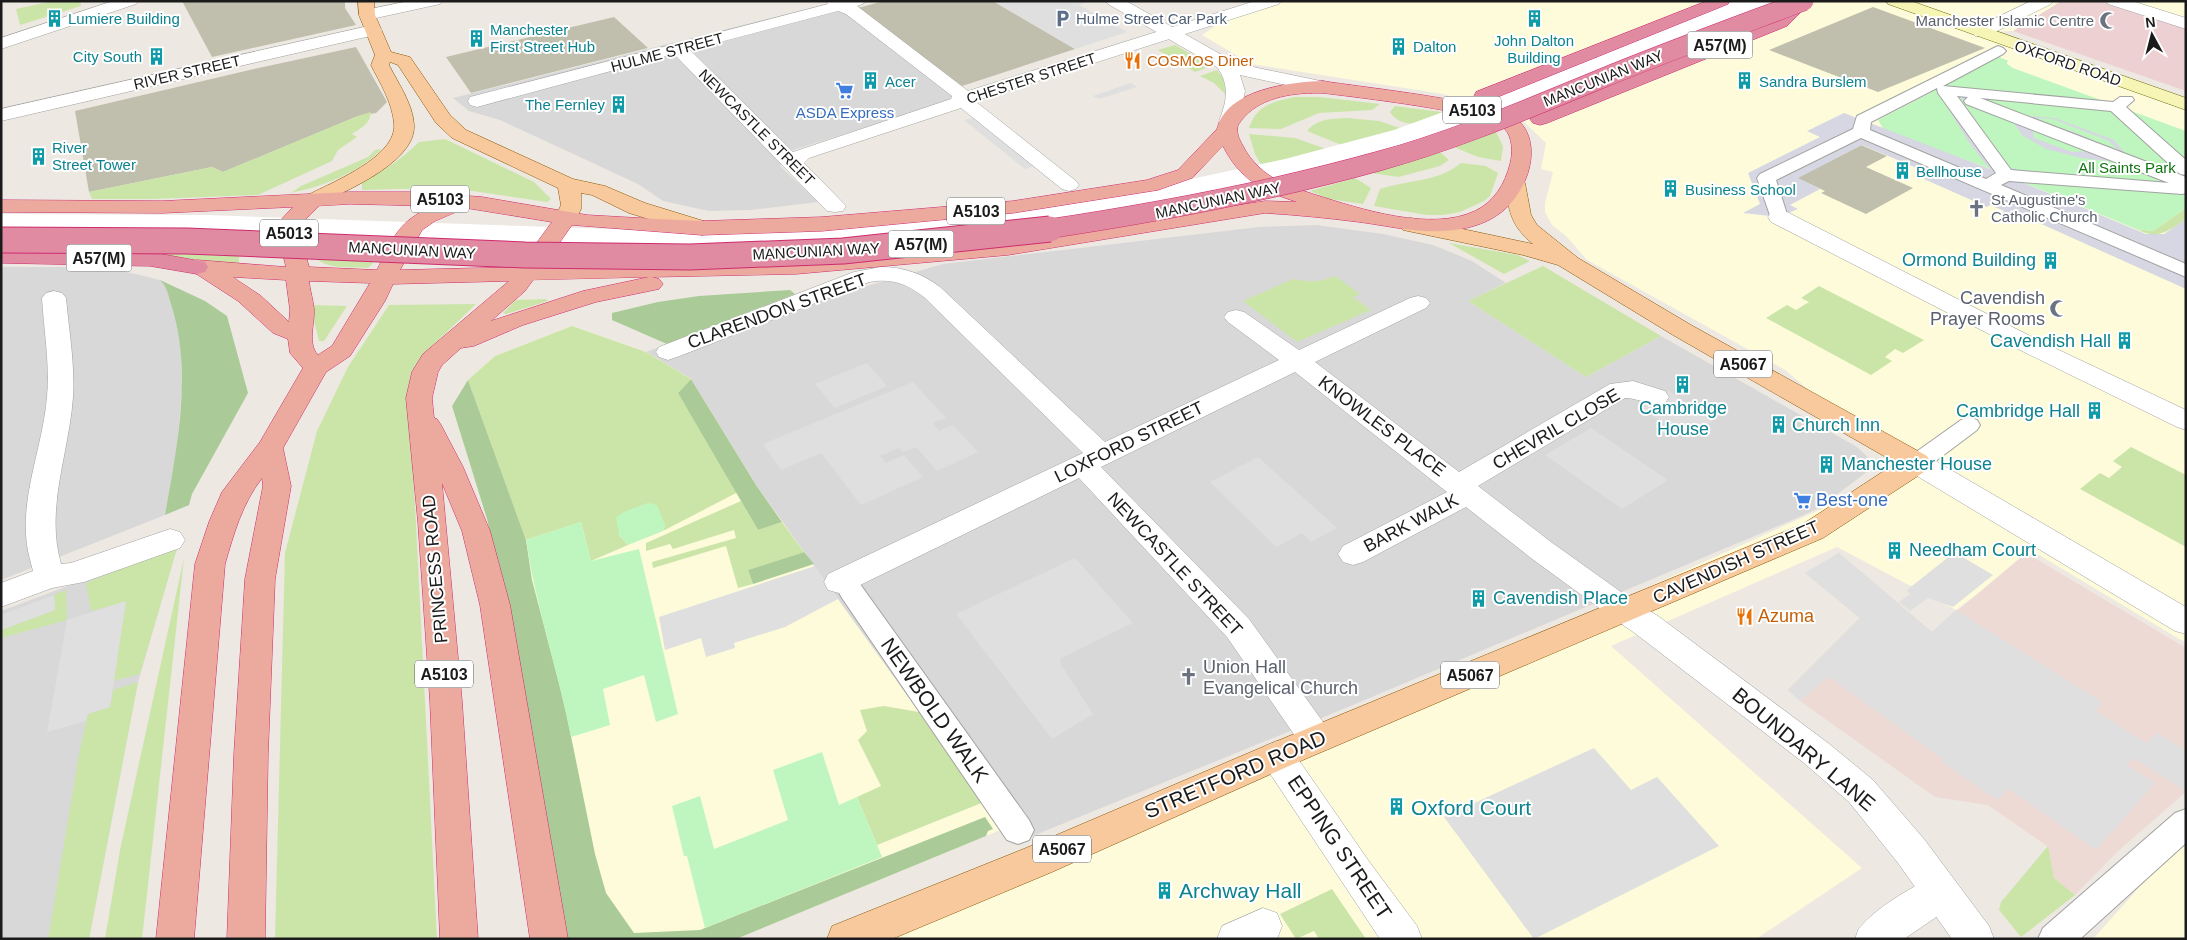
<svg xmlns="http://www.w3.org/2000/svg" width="2187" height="940" viewBox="0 0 2187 940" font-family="Helvetica,sans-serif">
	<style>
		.residential { fill: #d9d8d8 }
		.commercial { fill: #edd1d2 }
		.education { fill: #fdfbda }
		.military { fill: #eedad5 }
		.construction { fill: #c0bfad }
		.grass { fill: #cbe5a9 }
		.forest { fill: #aaca98 }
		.park { fill: #bff6bf }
		.parking { fill: #dfdfdf }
		.plaza { fill: #d6d7e2; fill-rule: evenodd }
		.pier { fill: #fff }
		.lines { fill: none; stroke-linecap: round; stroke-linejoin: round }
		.pedestrian-casing { stroke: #a2a2a2; stroke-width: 2 }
		.minor-casing { stroke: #a2a2a2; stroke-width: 1 }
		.tertiary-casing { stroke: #a2a2a2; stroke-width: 1 }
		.secondary-casing { stroke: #686b09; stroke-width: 1 }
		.primary-casing { stroke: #8c5707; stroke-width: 1 }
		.trunk-casing { stroke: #ce2b6e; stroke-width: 1 }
		.motorway-casing { stroke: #ce2b6e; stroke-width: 1 }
		.pedestrian { fill: #fff; fill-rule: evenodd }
		.minor { fill: #fff; fill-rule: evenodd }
		.tertiary { fill: #fff; fill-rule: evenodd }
		.secondary { fill: #f6f5b6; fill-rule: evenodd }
		.primary { fill: #f7c99c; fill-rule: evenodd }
		.trunk { fill: #ecaa9f; fill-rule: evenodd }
		.motorway { fill: #e18ba2; fill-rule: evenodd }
		.motorway-bridge-far1-casing { stroke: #ce2b6e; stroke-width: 20; stroke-linecap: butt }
		.motorway-bridge-casing { stroke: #ce2b6e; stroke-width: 27; stroke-linecap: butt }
		.motorway-bridge-far1 { stroke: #e18ba2; stroke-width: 19 }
		.motorway-bridge { stroke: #e18ba2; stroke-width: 25 }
		.labels { text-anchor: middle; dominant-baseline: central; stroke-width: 4; stroke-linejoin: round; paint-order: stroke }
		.far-culture-label { font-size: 15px; fill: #0d838f; stroke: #fff; text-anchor: start }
		.far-service-label { font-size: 15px; fill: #4e5e75; stroke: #fff; text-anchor: start }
		.far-worship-label { font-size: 15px; fill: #5b616d; stroke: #fff; text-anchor: end }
		.far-street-label { font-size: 15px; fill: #1b1b1b; stroke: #fff }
		.far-food-label { font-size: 15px; fill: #c56008; stroke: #fff; text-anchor: start }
		.far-shop-label { font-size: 15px; fill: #366cbe; stroke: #fff }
		.far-park-label { font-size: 15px; fill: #107311; stroke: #fff }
		.shield { fill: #fff; stroke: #5f5f5f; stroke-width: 1 }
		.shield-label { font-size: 16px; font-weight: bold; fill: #1b1b1b }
		.culture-label { font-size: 18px; fill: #0d838f; stroke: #fff; text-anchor: start }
		.worship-label { font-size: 18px; fill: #5b616d; stroke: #fff; text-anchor: end }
		.street-label { font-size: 18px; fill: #1b1b1b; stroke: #fff }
		.shop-label { font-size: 18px; fill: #366cbe; stroke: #fff; text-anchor: start }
		.food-label { font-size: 18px; fill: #c56008; stroke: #fff; text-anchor: start }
		.near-street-label { font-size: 21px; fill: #1b1b1b; stroke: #fff }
		.near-culture-label { font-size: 21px; fill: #0d838f; stroke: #fff; text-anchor: start }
	</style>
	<rect width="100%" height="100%" fill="#ede8e1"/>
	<path class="residential" d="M 823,5 L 847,11 L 957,99 L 793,150 L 780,166 L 818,202 L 751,210 L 709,211 L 663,201 L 638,184 L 500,120 L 469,111 L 453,98 Z
		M 1316,225 L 1383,234 L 1433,245 L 1472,261 L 1506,283 L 1468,301 L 1586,377 L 1661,336 L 1857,447 L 1876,465 L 1819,508 L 1790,521 L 1317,720 L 1013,844 L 756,485 L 691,379 L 646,352 L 667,344 L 943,264 L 1259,227 Z
		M 1,267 L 106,267 L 160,280 L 165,284 L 175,314 L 181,350 L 182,388 L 177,449 L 165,515 L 1,580 Z
		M 178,545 L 138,682 L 89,939 L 1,939 L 1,611 Z"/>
	<path class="commercial" d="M 2061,1 L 2130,1 L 2186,18 L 2186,91 L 2013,31 Z"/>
	<path class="education" d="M 1273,1 L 2061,1 L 2013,31 L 1983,32 L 2186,104 L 2186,643 L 2034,552 L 1956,610 L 1837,547 L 1611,646 L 1862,868 L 1756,939 L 865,939 L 1906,471 L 1785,370 L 1587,260 L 1566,236 L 1552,225 L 1545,212 L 1545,203 L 1553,172 L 1541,169 L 1546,143 L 1522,120 L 1443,94 L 1251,64 L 1202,35 L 1233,14 Z
		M 2130,1 L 2186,1 L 2186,18 Z
		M 572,326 L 646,352 L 691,379 L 756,485 L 1003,829 L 736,939 L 568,939 L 506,601 L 487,519 L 452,406 L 468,380 L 495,356 Z
		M 2186,835 L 2186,939 L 2093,939 Z"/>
	<path class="military" d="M 1839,553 L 1932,632 L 2026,553 L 2186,648 L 2186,792 L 2118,851 L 2075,895 L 2054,878 L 2047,846 L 1988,805 L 1935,797 L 1800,701 L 1788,690 L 1860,618 L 1805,573 Z"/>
	<path class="construction" d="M 182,1 L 345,1 L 345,8 L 356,25 L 212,57 Z
		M 884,1 L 993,1 L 1075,49 L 962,86 L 858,8 Z
		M 1873,7 L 1985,48 L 1878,92 L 1769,50 Z
		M 614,17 L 648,48 L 471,93 L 446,57 Z
		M 356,47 L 387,102 L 376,113 L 358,116 L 223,172 L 212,167 L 89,192 L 75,111 L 254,69 Z
		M 1861,145 L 1887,156 L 1866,167 L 1913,188 L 1866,214 L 1821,193 L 1825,191 L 1797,178 Z"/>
	<path class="grass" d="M 53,1 L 80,1 L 81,6 L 20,25 L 16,9 Z
		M 1175,45 L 1212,66 L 1195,72 L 1158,50 Z
		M 1217,70 L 1224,79 L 1226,95 L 1214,83 L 1200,76 Z
		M 1295,97 L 1319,97 L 1380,104 L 1372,110 L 1319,113 L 1281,129 L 1249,128 C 1257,105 1272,102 1295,97 Z
		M 1395,106 L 1449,113 C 1430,120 1404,133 1390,112 Z
		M 371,112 C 370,124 361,128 352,134 L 357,137 L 338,150 L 332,161 L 258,195 L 154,199 L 92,199 L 89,192 L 212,167 L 223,172 L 358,116 Z
		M 1347,118 L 1379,121 L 1403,129 L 1344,146 L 1307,131 C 1318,118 1331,119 1347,118 Z
		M 1496,132 L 1503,146 L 1501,161 L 1478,157 L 1454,147 Z
		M 1249,134 L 1295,138 L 1329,150 L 1263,168 L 1255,154 Z
		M 445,139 L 534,182 L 551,199 L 547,202 L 473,191 L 437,188 L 362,190 L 362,183 C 383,171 402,159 419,142 Z
		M 382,149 C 358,173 324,186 291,193 L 301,186 L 368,157 L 375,150 Z
		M 1440,152 L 1449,160 L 1440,166 L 1398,177 L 1372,173 Z
		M 1461,163 L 1486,166 L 1498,173 L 1490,196 L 1484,201 L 1460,212 L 1443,215 L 1427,215 L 1374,206 L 1380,189 C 1407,180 1439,182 1461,163 Z
		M 1355,178 L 1371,188 L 1363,204 L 1329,199 L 1310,191 Z
		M 2186,208 L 2186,219 C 2167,232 2158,240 2136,229 L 2153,231 Z
		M 1449,243 L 1517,255 L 1530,261 L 1504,274 Z
		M 1,249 L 239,252 L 239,261 L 241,267 Z
		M 372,255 L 373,263 L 368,268 C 349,267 327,270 313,256 Z
		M 1543,266 L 1661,336 L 1586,377 L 1468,301 Z
		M 1335,276 L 1360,294 L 1353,297 L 1371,310 L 1297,342 L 1243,301 L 1293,279 L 1306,281 L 1319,281 Z
		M 1819,286 L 1924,340 L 1903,353 L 1895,349 L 1885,357 L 1892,361 L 1871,375 L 1766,318 L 1787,305 L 1796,310 L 1809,302 L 1801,298 Z
		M 546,299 L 548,301 L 506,314 L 503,313 L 516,300 Z
		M 476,304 L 424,354 L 409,386 L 437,939 L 275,939 L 285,553 L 317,431 L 348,367 L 389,305 Z
		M 310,305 L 347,306 L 324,341 L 319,341 Z
		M 572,326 L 646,352 L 691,379 L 678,393 L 738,492 L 663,531 L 665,525 L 619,535 L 628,545 L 591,561 L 581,522 L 526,540 L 468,380 L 495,356 Z
		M 2131,447 L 2186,475 L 2186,547 L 2080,489 L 2100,473 L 2109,478 L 2122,467 L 2113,461 Z
		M 741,501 L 758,530 L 782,522 L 804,552 L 748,570 L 753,584 L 738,588 L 726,546 L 653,568 L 652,562 L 736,538 L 734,530 L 673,549 L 670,544 L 646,551 L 646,543 Z
		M 178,545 L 140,674 L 113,681 L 126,602 L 91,611 L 86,583 Z
		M 184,558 L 142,939 L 105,939 L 120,850 Z
		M 66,590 L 67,620 L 1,638 L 1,630 L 55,610 L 54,595 Z
		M 138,682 L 89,939 L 48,939 L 80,749 L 88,714 L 110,707 L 113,690 Z
		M 884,706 L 919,712 L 984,802 L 877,845 L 857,797 L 881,786 L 858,740 L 867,731 L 860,710 Z
		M 2048,846 L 2054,878 L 2075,895 L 2021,937 L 1999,910 L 2001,902 Z
		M 1332,889 L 1366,939 L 1319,939 L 1314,931 L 1296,939 L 1280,914 Z"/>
	<path class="forest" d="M 160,280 L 205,301 L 227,316 L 248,393 L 192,494 L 189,505 L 165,515 C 177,446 193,372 171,304 C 168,295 167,286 160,280 Z
		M 790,290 L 795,294 L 667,344 L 612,320 L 612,313 L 658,302 L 699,296 Z
		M 691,379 L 756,485 L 782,522 L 758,530 L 678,393 Z
		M 468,380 L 526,540 L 532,580 L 564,702 L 595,854 L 606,893 L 634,933 L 700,930 L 985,817 L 993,829 L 988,831 L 986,836 L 736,939 L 568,939 L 506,601 L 487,519 L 452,406 Z
		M 804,552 L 814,564 L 753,584 L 748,570 Z"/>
	<path class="park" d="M 1999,57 L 2009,61 L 2007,62 L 2007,64 L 2013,68 L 2186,131 L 2186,208 L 2153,231 L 2136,229 L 1991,169 L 1884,130 L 1878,120 Z
		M 648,503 L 657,505 L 665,525 L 663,531 L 628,545 L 619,535 L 616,517 L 626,511 Z
		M 581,522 L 591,561 L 639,549 L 678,714 L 656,722 L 644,675 L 603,689 L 610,725 L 571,737 C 558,671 536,607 526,540 Z
		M 822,752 L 839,805 L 857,797 L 882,857 L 705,928 L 687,856 L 684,856 L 672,806 L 700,796 L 714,849 L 788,820 L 773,770 Z"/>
	<path class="parking" d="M 993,1 L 1085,1 L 1087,2 L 1079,5 L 1127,32 L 1075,49 Z
		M 1131,83 L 1137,87 L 1099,99 L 1093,96 Z
		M 975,117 L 1036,165 L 1025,169 L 964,120 Z
		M 867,363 L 887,386 L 835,408 L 815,384 Z
		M 913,382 L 946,418 L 933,423 L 939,431 L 953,425 L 978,452 L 937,471 L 916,447 L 903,452 L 899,448 L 880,456 L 886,463 L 904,455 L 923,477 L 861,505 L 821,453 L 781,470 L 763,444 Z
		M 1669,391 L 1713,421 L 1686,438 L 1641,408 Z
		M 1591,428 L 1668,480 L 1622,509 L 1545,455 Z
		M 1258,457 L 1337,528 L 1311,542 L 1302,533 L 1276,547 L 1210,482 Z
		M 1839,553 L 1932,632 L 1956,610 L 2102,702 L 2096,711 L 2146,743 L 2158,733 L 2186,751 L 2186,791 L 2133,758 L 2127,765 L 2155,783 L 2096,850 L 2009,789 L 1997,800 L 1942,762 L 1944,760 L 1829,677 L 1800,701 L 1788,690 L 1860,618 L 1805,573 Z
		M 1951,555 L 1961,556 L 1993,575 L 1953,607 L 1928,598 L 1910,611 L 1899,602 L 1910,594 L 1907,590 Z
		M 1075,558 L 1133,623 L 1061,658 L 1060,663 L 1093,714 L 1052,739 L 956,614 Z
		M 815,566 L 838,599 L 785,627 L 734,643 L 735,648 L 706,657 L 701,638 L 665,650 L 659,617 Z
		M 54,595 L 55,610 L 1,630 L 1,615 Z
		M 126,601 L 110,707 L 88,714 L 86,721 L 47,732 L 67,620 Z
		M 1594,748 L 1631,790 L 1657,777 L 1719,846 L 1534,939 L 1444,817 Z"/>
	<path class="plaza" d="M 1938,88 L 2112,104 L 2186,163 L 2186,176 L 2119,114 L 2111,112 L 2103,107 L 1960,93 L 2025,118 L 2029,116 L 2055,118 L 2114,140 L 2124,152 L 2108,161 L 2081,158 L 2046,149 L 2022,135 L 2015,125 L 2019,121 L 1952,95 L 2000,166 L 2016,169 L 2021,176 L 2022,182 L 2146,234 L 2164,234 L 2186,219 L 2186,289 L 2028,218 L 2021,223 L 2001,214 L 2004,211 L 1990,205 L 1987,207 L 1924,179 L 1931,174 L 1862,145 L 1798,178 L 1820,189 L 1790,205 L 1798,209 L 1779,217 L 1743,213 L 1760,204 L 1748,173 L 1820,137 L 1807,131 L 1844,113 L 1990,169 L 1970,144 L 1936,89 ZM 2032,118 L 2053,119 L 2109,141 L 2120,152 L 2074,132 L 2028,119 ZM 2033,130 L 2087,151 L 2072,152 L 2034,138 Z"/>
	<path class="pier" d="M 1728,1 L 1818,1 L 1735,31 L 1441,148 L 954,247 L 1,246 L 1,214 L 206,215 L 608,229 L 665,230 L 781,228 L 1168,184 L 1285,159 L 1394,130 L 1544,75 Z"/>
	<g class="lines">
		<defs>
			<path id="pedestrian" d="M 1998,46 L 2003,48 L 2006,51 L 2003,54 L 1943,86 L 2113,102 L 2120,97 L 2132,97 L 2134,100 L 2126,107 L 2186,160 L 2186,175 L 2180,174 L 2111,111 L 1980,98 L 2186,177 L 2186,193 L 2182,194 L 2009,181 L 2001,185 L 2186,264 L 2186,277 L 1861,138 L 1776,180 L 1788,217 L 1786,221 L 1779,223 L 1772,221 L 1757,178 L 1760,174 L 1853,129 L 1857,116 ZM 1937,88 L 1938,93 L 1996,173 L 1986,179 L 1870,130 L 1871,122 ZM 1957,96 L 1968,97 L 1964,101 L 1966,104 L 2169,183 L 2011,170 Z
				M 1969,417 L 1977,420 L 1980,425 L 1977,430 L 1925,469 L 1917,471 L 1909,469 L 1905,463 L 1909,457 L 1961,420 Z
				M 851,581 L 860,584 L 1029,820 L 1034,830 L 1029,840 L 1018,844 L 1007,840 L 842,598 L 838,591 L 842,584 Z
				M 2186,809 L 2186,843 L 2080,939 L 2038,939 L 2043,928 L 2175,813 Z"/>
			<path id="minor" d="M 113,1 L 138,1 L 136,4 L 1,49 L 1,38 Z
				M 409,1 L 442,1 L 440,4 L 367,20 L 361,19 L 359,15 L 361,11 Z
				M 826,1 L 865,1 L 863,4 L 857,6 L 968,91 L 1255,1 L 1281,1 L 1279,4 L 975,101 L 1076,181 L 1079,185 L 1076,189 L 1069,191 L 1062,189 L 961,108 L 809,158 L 804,163 L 846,206 L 843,211 L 835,212 L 827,211 L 674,54 L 477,107 L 470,105 L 468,101 L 470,97 L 828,4 ZM 838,11 L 846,14 L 952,96 L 951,99 L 793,152 L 690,50 Z
				M 2031,1 L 2053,1 L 2051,4 L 1987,36 L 1975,36 L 1972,32 L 1975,28 Z
				M 2106,1 L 2132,1 L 2186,18 L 2186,29 L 2108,4 Z
				M 373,25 L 379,26 L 382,30 L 379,34 L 1,121 L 1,109 Z
				M 1779,211 L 1787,212 L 2044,343 L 2186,410 L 2186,430 L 2177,427 L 2026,353 L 1771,222 L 1768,217 L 1771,212 Z
				M 881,267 C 904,267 923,274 940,287 L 1105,442 L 1279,360 L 1228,322 L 1224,317 L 1228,312 L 1236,310 L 1244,312 L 1299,350 L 1410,298 L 1418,296 L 1426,298 L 1430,303 L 1426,308 L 1315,362 L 1459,472 L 1610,384 L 1633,381 L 1665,391 L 1669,397 L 1665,403 C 1650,407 1640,398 1625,398 L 1478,486 L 1551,542 L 1635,602 L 1639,610 L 1635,618 L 1624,622 L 1613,618 L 1531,558 L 1466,507 L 1363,562 L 1353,565 L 1343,562 L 1338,554 L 1343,546 L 1447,492 L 1295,372 L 1101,467 L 1249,619 L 1328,729 L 1333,739 L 1328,749 L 1316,753 L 1304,749 L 1227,637 L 1079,478 L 850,590 L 839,593 L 828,590 L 824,582 L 828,574 L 1083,453 L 924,297 C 906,283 891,278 869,282 L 677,357 L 668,360 L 659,357 L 656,352 L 659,347 L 854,272 Z
				M 54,291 L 62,293 L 66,298 C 69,331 75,364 73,397 C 69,454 45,508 61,564 L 71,563 L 170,529 L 180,532 L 185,540 L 180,548 L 84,582 L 52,588 L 1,607 L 1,583 L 33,571 C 31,562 28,554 27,545 C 20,496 43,446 47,397 C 50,364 44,331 42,298 L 46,293 Z
				M 1277,741 L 1289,746 L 1368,860 L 1417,926 L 1422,939 L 1380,939 L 1265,766 L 1260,756 L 1265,746 Z
				M 1941,874 L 1954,879 L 1960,892 L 1954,905 L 1904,939 L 1855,939 C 1857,934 1858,928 1862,925 C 1880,905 1916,884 1941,874 Z
				M 1263,908 L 1277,913 L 1282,926 L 1277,939 L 1217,939 L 1222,926 Z"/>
			<path id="tertiary" d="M 1106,1 L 1126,1 L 1229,59 L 1253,67 L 1330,83 L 1332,87 L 1330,91 L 1323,93 L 1240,75 L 1245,91 L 1239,121 L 1236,125 L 1229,127 L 1222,125 L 1219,121 C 1227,101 1230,85 1217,67 L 1108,4 Z
				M 1917,454 L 1927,456 L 2186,607 L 2186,634 L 2175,631 L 1907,470 L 1903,463 L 1907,456 Z
				M 1624,598 L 1635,602 L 1658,616 L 1828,743 L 1873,780 L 1924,839 L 1989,926 L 1994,939 L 1952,939 L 1898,863 L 1849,802 L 1804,763 L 1636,634 L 1613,618 L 1609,610 L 1613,602 Z"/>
			<path id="secondary" d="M 1886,1 L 1911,1 L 2186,98 L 2186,110 L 1888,4 Z"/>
			<path id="primary" d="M 358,1 L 374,1 L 375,15 L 391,52 L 410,57 L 450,115 L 466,130 L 573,179 L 605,186 L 645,203 L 710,223 L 713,228 L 710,233 L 702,235 L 694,233 L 629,213 L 592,195 L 581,193 L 581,209 L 574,223 L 566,224 L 558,223 L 555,218 L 561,205 L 558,188 L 452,138 L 436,123 L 398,65 L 390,62 L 389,65 C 398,83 413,104 414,125 C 416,162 347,190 320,204 L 313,206 L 306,204 L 302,200 L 306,196 C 330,183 398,157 394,123 C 392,102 380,83 371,65 L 375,55 L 359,15 Z
				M 1515,177 L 1522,179 L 1525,183 L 1531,215 L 1537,225 L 1578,258 L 1691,325 L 1927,456 L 1931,463 L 1927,470 L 1823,538 L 1289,766 L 1052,872 L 892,939 L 827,939 L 832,926 L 1026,848 L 1265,746 L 1803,524 L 1896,463 L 1673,335 L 1558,265 L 1523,255 L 1403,230 L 1400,225 L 1403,220 L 1411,218 L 1533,244 C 1510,225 1509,211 1505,183 L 1508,179 Z"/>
			<path id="trunk" d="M 1323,81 C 1358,87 1499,101 1519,121 C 1536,138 1533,165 1523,185 C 1510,211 1489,224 1461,229 C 1424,235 1396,227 1359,222 C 1328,218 1297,215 1265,213 L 1008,255 L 796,274 L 652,277 L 659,279 L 663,284 L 659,289 L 596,302 L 523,325 L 474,346 L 461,348 L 442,365 L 438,372 L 432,398 L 434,418 L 437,419 L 441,425 L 463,467 L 490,531 L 510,605 L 568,939 L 530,939 L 480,605 L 462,531 L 442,483 L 462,701 L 478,939 L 440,939 L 430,701 L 418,522 L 406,398 L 412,372 L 423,354 L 509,281 L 393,284 L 385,301 L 350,356 L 326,372 L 283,448 L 291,486 L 275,579 L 268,754 L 265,939 L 227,939 L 234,754 L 245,579 L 263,486 L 262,478 C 242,504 234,533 225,564 L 194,939 L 156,939 L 195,564 L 209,522 L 222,492 L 260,442 L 303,368 L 290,353 L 288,339 L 273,333 L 238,301 L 195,273 L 189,272 L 186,267 L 189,262 L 197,260 L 286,267 L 278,234 L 278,223 L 293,207 L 162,213 L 1,212 L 1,200 L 162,201 L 350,192 L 417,192 L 482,197 L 587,215 L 657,219 L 702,221 L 822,217 L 1013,201 L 1147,180 L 1178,170 L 1217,129 C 1226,89 1291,82 1323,81 ZM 1311,93 L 1323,93 C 1354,97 1487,112 1504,128 C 1513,137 1513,153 1510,164 C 1505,184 1494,202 1475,211 C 1431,232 1360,209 1316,195 C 1305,191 1291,188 1280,182 C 1265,174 1251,162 1243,146 C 1239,139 1236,133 1238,125 C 1254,100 1284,94 1311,93 ZM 1223,146 C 1240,180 1263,191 1297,202 L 1265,201 L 1008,241 L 796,260 L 543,266 L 572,225 L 702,235 L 822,231 L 1013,213 L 1158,190 L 1192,178 ZM 350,204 L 435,206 C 399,219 393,238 377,270 L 309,267 L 300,234 L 300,225 L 319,206 ZM 466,208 L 552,222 L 519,267 L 400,270 L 422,230 L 435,221 ZM 233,277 L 286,280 L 290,310 L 289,322 L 261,296 ZM 649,277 L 583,291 L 491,321 L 525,291 L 533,280 ZM 309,281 L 370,283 L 332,346 L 318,355 C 307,344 315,323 314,309 C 313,299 310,291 309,281 Z"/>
			<path id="motorway" d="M 1707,1 L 1730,1 L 1728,4 L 1490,100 L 1483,102 L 1476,100 L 1474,96 L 1476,92 Z
				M 1794,1 L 1812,1 L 1787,26 L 1547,123 L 1540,125 L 1533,123 L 1530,119 L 1533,115 L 1549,107 L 1775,18 Z
				M 1,249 L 150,252 L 205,262 L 208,267 L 205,272 L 197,274 L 150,266 L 1,263 Z"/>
		</defs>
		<use href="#pedestrian" class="pedestrian-casing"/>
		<use href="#minor" class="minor-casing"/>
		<use href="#tertiary" class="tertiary-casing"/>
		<use href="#secondary" class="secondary-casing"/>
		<use href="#primary" class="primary-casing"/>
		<use href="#trunk" class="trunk-casing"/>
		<use href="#motorway" class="motorway-casing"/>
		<use href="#pedestrian" class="pedestrian"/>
		<use href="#minor" class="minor"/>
		<use href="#tertiary" class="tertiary"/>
		<use href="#secondary" class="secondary"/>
		<use href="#primary" class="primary"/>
		<use href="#trunk" class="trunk"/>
		<use href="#motorway" class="motorway"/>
		<defs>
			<path id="motorway-bridge-far1" d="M 1041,230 C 1155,213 1268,192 1379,161 C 1453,141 1527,109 1598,80 C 1666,52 1735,27 1804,1"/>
			<path id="motorway-bridge" d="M 1,240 L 187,241 L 525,255 L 690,257 L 843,251 L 1050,229"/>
		</defs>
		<use href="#motorway-bridge-far1" class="motorway-bridge-far1-casing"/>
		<use href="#motorway-bridge" class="motorway-bridge-casing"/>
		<use href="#motorway-bridge-far1" class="motorway-bridge-far1"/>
		<use href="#motorway-bridge" class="motorway-bridge"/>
	</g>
	<defs>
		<symbol id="building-bare" viewBox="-9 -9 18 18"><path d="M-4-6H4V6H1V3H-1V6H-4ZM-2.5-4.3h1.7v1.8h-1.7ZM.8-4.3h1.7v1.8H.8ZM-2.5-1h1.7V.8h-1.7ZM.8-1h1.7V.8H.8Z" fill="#0f9aa8" stroke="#fff" stroke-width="2.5" paint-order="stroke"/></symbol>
		<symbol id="parking-bare" viewBox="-9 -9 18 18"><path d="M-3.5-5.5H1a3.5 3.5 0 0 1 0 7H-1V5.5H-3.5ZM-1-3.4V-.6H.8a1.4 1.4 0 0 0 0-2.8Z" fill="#5c6f8a" stroke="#fff" stroke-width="2.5" paint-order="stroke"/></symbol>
		<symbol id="mosque-bare" viewBox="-9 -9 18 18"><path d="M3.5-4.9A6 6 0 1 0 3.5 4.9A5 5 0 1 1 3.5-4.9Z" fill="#6b7280" stroke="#fff" stroke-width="2.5" paint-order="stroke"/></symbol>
		<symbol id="restaurant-bare" viewBox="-9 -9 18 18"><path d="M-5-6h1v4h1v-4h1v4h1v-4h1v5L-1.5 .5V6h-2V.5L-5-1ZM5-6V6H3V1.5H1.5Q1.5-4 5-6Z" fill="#e8710a" stroke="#fff" stroke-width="2.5" paint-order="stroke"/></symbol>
		<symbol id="supermarket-bare" viewBox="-9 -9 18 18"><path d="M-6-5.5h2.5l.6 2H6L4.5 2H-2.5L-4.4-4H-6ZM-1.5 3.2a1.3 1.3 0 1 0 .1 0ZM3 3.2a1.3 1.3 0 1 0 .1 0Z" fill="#3f7fe0" stroke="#fff" stroke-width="2.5" paint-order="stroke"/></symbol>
		<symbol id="church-bare" viewBox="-9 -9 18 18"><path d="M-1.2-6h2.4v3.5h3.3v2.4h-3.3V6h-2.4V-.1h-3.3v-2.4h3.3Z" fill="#6b7280" stroke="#fff" stroke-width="2.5" paint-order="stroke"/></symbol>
	</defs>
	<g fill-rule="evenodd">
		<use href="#building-bare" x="42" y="6" width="25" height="25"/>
		<use href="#parking-bare" x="1050" y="6" width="25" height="25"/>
		<use href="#building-bare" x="1522" y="6" width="25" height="25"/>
		<use href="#mosque-bare" x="2096" y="8" width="25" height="25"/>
		<use href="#building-bare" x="464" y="26" width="25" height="25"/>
		<use href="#building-bare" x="1386" y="34" width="25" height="25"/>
		<use href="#building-bare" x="144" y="44" width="25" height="25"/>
		<use href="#restaurant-bare" x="1120" y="48" width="25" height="25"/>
		<use href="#building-bare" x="858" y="68" width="25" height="25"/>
		<use href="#building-bare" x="1732" y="68" width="25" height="25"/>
		<use href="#supermarket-bare" x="832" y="78" width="25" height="25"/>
		<use href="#building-bare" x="606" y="92" width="25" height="25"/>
		<use href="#building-bare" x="26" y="144" width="25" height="25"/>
		<use href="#building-bare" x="1890" y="158" width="25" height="25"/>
		<use href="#building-bare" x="1658" y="176" width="25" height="25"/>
		<use href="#church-bare" x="1964" y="196" width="25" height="25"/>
		<use href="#building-bare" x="2038" y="248" width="25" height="25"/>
		<use href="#mosque-bare" x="2046" y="296" width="25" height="25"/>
		<use href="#building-bare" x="2112" y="328" width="25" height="25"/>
		<use href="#building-bare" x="1670" y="372" width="25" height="25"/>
		<use href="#building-bare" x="2082" y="398" width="25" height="25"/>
		<use href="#building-bare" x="1766" y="412" width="25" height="25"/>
		<use href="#building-bare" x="1814" y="452" width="25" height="25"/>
		<use href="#supermarket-bare" x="1790" y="488" width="25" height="25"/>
		<use href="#building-bare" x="1882" y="538" width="25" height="25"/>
		<use href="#building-bare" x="1466" y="586" width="25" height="25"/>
		<use href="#restaurant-bare" x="1732" y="604" width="25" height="25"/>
		<use href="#church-bare" x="1176" y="664" width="25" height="25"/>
		<use href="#building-bare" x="1384" y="794" width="25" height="25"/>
		<use href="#building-bare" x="1152" y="878" width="25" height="25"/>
	</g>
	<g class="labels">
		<g class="far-culture-label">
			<text x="68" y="18">Lumiere Building</text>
			<text x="490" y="29">Manchester<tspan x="490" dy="17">First Street Hub</tspan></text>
			<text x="1534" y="40" text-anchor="middle">John Dalton<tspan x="1534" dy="17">Building</tspan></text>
			<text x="1413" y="46">Dalton</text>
			<text x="142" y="56" text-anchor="end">City South</text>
			<text x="885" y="81">Acer</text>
			<text x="1759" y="81">Sandra Burslem</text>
			<text x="605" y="104" text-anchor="end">The Fernley</text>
			<text x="52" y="147">River<tspan x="52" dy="17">Street Tower</tspan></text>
			<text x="1916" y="171">Bellhouse</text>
			<text x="1685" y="189">Business School</text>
		</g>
		<g class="far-service-label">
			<text x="1076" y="18">Hulme Street Car Park</text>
		</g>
		<g class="far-worship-label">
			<text x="2094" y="20">Manchester Islamic Centre</text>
			<text x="1991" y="199" text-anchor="start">St Augustine's<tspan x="1991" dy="17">Catholic Church</tspan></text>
		</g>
		<g class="far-street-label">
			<text transform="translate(667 52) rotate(-15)">HULME STREET</text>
			<text transform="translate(2068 63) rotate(19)">OXFORD ROAD</text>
			<text transform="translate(187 72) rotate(-13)">RIVER STREET</text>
			<text transform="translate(1031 78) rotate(-18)">CHESTER STREET</text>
			<text transform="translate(1603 78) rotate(-22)">MANCUNIAN WAY</text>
			<text transform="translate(757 127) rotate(45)">NEWCASTLE STREET</text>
			<text transform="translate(1218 200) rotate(-12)">MANCUNIAN WAY</text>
			<text transform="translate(412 250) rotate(3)">MANCUNIAN WAY</text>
			<text transform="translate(816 251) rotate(-3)">MANCUNIAN WAY</text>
		</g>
		<g class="far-food-label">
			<text x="1147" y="60">COSMOS Diner</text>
		</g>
		<g class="far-shop-label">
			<text x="845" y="112">ASDA Express</text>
		</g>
		<g class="far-park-label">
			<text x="2127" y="167">All Saints Park</text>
		</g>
		<g class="shield">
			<rect x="1687.5" y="31.5" width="65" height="27" rx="4"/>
			<rect x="1443" y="96.5" width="58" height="27" rx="4"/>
			<rect x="411" y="185.5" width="58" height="27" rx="4"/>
			<rect x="947" y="197.5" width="58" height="27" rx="4"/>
			<rect x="260" y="219.5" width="58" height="27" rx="4"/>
			<rect x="888.5" y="230.5" width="65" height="27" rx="4"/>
			<rect x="66.5" y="244.5" width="65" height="27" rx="4"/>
			<rect x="1714" y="350.5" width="58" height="27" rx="4"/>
			<rect x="415" y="660.5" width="58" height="27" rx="4"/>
			<rect x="1441" y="661.5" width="58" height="27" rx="4"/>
			<rect x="1033" y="835.5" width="58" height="27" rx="4"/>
		</g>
		<g class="shield-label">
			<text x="1720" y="45">A57(M)</text>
			<text x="1472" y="110">A5103</text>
			<text x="440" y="199">A5103</text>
			<text x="976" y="211">A5103</text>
			<text x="289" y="233">A5013</text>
			<text x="921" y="244">A57(M)</text>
			<text x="99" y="258">A57(M)</text>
			<text x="1743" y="364">A5067</text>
			<text x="444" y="674">A5103</text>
			<text x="1470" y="675">A5067</text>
			<text x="1062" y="849">A5067</text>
		</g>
		<g class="culture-label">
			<text x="2036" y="260" text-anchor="end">Ormond Building</text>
			<text x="2111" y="341" text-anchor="end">Cavendish Hall</text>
			<text x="1683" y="408" text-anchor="middle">Cambridge<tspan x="1683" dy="21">House</tspan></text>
			<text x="2080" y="411" text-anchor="end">Cambridge Hall</text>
			<text x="1792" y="425">Church Inn</text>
			<text x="1841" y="464">Manchester House</text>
			<text x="1909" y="550">Needham Court</text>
			<text x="1493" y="598">Cavendish Place</text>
		</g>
		<g class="worship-label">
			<text x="2045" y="298">Cavendish<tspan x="2045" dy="21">Prayer Rooms</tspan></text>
			<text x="1203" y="667" text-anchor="start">Union Hall<tspan x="1203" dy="21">Evangelical Church</tspan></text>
		</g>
		<g class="street-label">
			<text transform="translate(777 311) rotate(-20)">CLARENDON STREET</text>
			<text transform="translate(1382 426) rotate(37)">KNOWLES PLACE</text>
			<text transform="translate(1556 429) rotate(-30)">CHEVRIL CLOSE</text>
			<text transform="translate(1129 442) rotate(-26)">LOXFORD STREET</text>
			<text transform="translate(1411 523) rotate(-28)">BARK WALK</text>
			<text transform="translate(1736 562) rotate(-24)">CAVENDISH STREET</text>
			<text transform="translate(1175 564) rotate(47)">NEWCASTLE STREET</text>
			<text transform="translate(435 569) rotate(-95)">PRINCESS ROAD</text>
		</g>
		<g class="shop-label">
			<text x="1816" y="500">Best-one</text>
		</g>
		<g class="food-label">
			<text x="1758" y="616">Azuma</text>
		</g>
		<g class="near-street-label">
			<text transform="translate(935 710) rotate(55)">NEWBOLD WALK</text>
			<text transform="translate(1804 749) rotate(40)">BOUNDARY LANE</text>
			<text transform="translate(1235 774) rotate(-23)">STRETFORD ROAD</text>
			<text transform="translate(1340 847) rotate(56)">EPPING STREET</text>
		</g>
		<g class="near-culture-label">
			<text x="1411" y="807">Oxford Court</text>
			<text x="1179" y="890">Archway Hall</text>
		</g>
	</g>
	<rect width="2187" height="940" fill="none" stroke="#1b1b1b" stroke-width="5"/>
	<g transform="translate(2152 35) rotate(353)" stroke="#ffffff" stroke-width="4" paint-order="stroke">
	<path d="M0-4L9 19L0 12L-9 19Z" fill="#1b1b1b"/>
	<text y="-8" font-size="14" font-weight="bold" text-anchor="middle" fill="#1b1b1b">N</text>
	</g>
</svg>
